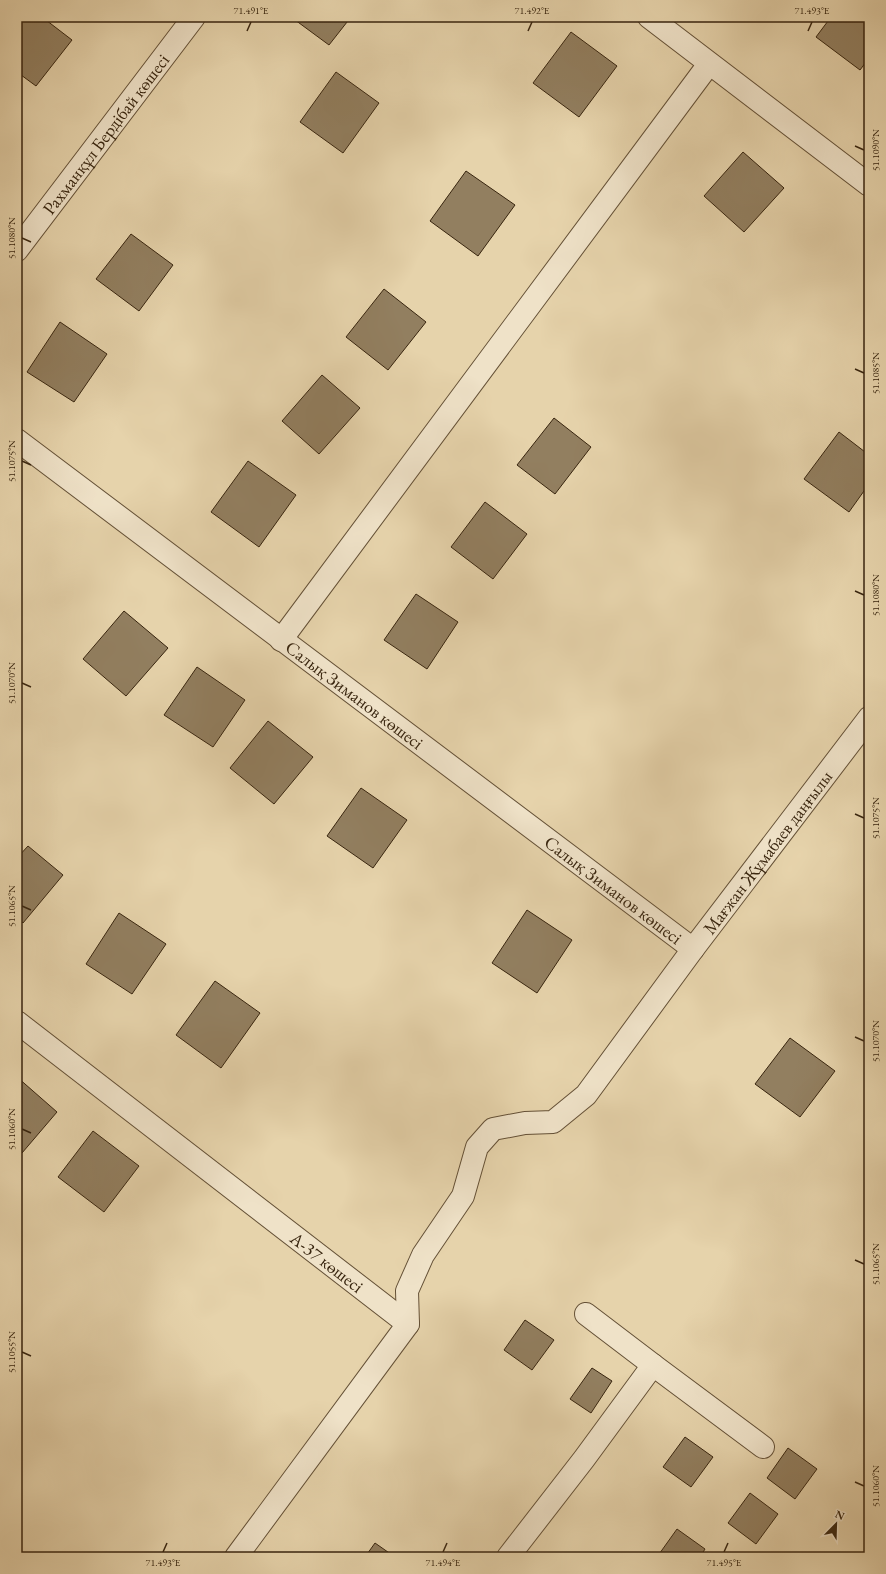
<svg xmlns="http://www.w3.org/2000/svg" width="886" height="1574" viewBox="0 0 886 1574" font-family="'EB Garamond',serif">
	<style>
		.building { fill: #927f60; stroke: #38250f }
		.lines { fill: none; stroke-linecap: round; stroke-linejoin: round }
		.minor-casing { stroke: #645036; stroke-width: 24 }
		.minor { stroke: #efe2c8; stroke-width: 22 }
		.ticks { fill: none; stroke: #38250f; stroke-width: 1.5 }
		.labels { text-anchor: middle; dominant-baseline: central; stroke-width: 3; stroke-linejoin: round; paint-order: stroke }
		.street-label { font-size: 18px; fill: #38250f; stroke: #efe2c8 }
		.neatline { fill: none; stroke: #38250f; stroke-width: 1.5 }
		.ticks-label { font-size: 10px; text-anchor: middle; fill: #38250f }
	</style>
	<rect width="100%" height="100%" fill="#e6d3ab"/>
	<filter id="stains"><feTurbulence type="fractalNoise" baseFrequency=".005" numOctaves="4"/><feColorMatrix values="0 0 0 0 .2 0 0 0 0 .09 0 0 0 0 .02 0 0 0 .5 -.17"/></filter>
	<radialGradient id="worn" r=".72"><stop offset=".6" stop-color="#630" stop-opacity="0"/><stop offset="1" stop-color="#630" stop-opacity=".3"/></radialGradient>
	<path class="building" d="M 24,17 L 42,17 L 72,40 L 36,86 L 17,72 L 17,26 Z
		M 291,17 L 351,17 L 329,45 Z
		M 831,17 L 869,17 L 869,58 L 860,70 L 816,37 Z
		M 571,32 L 617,66 L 579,117 L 533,83 Z
		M 336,72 L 379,103 L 343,153 L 300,122 Z
		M 743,152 L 784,188 L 744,232 L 704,196 Z
		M 466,171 L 515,205 L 478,256 L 430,221 Z
		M 131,234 L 173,265 L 139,311 L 96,279 Z
		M 384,289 L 426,322 L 388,370 L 346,337 Z
		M 60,322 L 107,354 L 74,402 L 27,372 Z
		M 322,375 L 360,408 L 319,454 L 282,421 Z
		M 554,418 L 591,447 L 555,494 L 517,465 Z
		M 839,432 L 869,455 L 869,484 L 849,512 L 804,479 Z
		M 248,461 L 296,495 L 259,547 L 211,512 Z
		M 485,502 L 527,534 L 493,579 L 451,547 Z
		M 416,594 L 458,622 L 427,669 L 384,640 Z
		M 124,611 L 168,648 L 126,696 L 83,659 Z
		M 197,667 L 245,700 L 213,747 L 164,715 Z
		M 268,721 L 313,757 L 274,804 L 230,768 Z
		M 361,788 L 407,820 L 373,868 L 327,836 Z
		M 28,846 L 63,875 L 23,923 L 17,918 L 17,858 Z
		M 527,910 L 572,940 L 537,993 L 492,963 Z
		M 119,913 L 166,944 L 132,994 L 86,964 Z
		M 215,981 L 260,1013 L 221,1068 L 176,1035 Z
		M 790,1038 L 835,1071 L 800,1117 L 755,1084 Z
		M 17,1077 L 57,1112 L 22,1153 L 17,1149 Z
		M 93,1131 L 139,1166 L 104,1212 L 58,1177 Z
		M 525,1320 L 554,1340 L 532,1370 L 504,1350 Z
		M 592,1368 L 612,1381 L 591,1413 L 570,1399 Z
		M 685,1437 L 713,1457 L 691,1487 L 663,1467 Z
		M 788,1448 L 817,1469 L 795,1499 L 767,1478 Z
		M 750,1493 L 778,1514 L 756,1544 L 728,1523 Z
		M 677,1529 L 705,1549 L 700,1557 L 657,1557 Z
		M 375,1543 L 395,1557 L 365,1557 Z"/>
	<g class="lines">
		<defs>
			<g id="minor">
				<path d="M 649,17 L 869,185"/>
				<path id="s1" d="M 17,250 L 194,17"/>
				<path id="s2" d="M 17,440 L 693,949"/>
				<path d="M 281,640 L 709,64"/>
				<path id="s3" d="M 17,1022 L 408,1324 L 236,1557"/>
				<path d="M 586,1314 L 653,1365"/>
				<path id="s4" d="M 408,1324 L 407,1291 L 423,1255 L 463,1196 L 477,1147 L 493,1129 L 525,1123 L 553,1122 L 586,1095 L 693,949 L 869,718"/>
				<path d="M 508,1557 L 584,1459 L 653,1365 L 763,1447"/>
			</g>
		</defs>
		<use href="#minor" class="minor-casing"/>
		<use href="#minor" class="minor"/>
	</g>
	<path class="ticks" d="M 247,31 L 251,22M 528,31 L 532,22M 808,31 L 812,22M 855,146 L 864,150M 22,238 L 31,242M 855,369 L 864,373M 22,461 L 31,465M 855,591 L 864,595M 22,683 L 31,687M 855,814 L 864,818M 22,906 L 31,910M 855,1037 L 864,1041M 22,1129 L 31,1133M 855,1260 L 864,1264M 22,1352 L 31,1356M 855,1482 L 864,1486M 163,1552 L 167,1543M 443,1552 L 447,1543M 724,1552 L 728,1543"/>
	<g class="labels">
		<g class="street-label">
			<text stroke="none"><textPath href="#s1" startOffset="146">Рахманқұл Бердібай көшесі</textPath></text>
			<text stroke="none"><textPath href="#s2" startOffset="423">Салық Зиманов көшесі</textPath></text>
			<text stroke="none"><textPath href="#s4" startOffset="625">Мағжан Жұмабаев даңғылы</textPath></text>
			<text stroke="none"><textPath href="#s2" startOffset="747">Салық Зиманов көшесі</textPath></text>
			<text stroke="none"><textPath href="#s3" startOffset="392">А-37 көшесі</textPath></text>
		</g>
	</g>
	<rect width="886" height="1574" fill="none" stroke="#e6d3ab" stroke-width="44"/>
	<g transform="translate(836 1524) rotate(23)" stroke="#efe2c8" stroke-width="3" paint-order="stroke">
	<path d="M0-3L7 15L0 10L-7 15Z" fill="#38250f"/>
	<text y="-6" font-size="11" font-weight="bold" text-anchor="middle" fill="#38250f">N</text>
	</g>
	<rect x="22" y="22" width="842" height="1530" class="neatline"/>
	<g class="ticks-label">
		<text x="251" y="14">71.491°E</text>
		<text x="532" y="14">71.492°E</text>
		<text x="812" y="14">71.493°E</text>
		<text transform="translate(875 150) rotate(-90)" y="4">51.1090°N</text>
		<text transform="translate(11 238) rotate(-90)" y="4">51.1080°N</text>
		<text transform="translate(875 373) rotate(-90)" y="4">51.1085°N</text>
		<text transform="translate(11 461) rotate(-90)" y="4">51.1075°N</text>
		<text transform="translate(875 595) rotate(-90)" y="4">51.1080°N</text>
		<text transform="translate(11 683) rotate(-90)" y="4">51.1070°N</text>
		<text transform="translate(875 818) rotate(-90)" y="4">51.1075°N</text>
		<text transform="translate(11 906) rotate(-90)" y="4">51.1065°N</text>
		<text transform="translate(875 1041) rotate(-90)" y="4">51.1070°N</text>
		<text transform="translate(11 1129) rotate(-90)" y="4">51.1060°N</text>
		<text transform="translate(875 1264) rotate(-90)" y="4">51.1065°N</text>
		<text transform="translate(11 1352) rotate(-90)" y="4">51.1055°N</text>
		<text transform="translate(875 1486) rotate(-90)" y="4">51.1060°N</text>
		<text x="163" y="1566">71.493°E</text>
		<text x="443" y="1566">71.494°E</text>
		<text x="724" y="1566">71.495°E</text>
	</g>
	<rect width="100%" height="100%" filter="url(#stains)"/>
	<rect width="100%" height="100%" fill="url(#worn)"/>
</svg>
